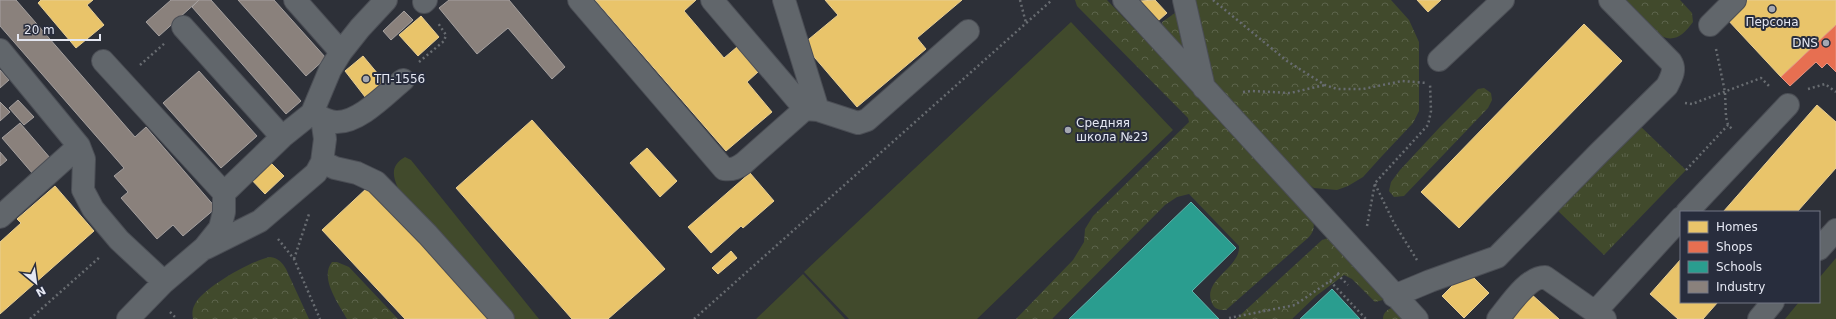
<svg xmlns="http://www.w3.org/2000/svg" width="1836" height="319" viewBox="0 0 1836 319" font-family="'DejaVu Sans',sans-serif">
	<style>
		.green { fill: #414a2c }
		.forest { fill: url(#forest-crowns) }
		.park { fill: url(#park-tufts) }
		.homes { fill: #e9c46a; stroke: #e8ce93 }
		.shops { fill: #e76f51; stroke: #e69381 }
		.schools { fill: #2a9d8f; stroke: #62b3ad }
		.industry { fill: #8a817c; stroke: #a5a09f }
		.lines { fill: none; stroke-linecap: round; stroke-linejoin: round }
		.minor-casing { stroke: #4b4e55; stroke-width: 24 }
		.path { stroke: #686c71; stroke-width: 2.5; stroke-dasharray: 2 3; stroke-linecap: butt }
		.minor { stroke: #61666b; stroke-width: 22 }
		.poi-dot { fill: #a4a7b1; stroke: #282d3d; stroke-width: 1.5 }
		.labels { text-anchor: middle; dominant-baseline: central; stroke-width: 4; stroke-linejoin: round; paint-order: stroke }
		.poi-label { font-size: 12px; fill: #e4e7f2; stroke: #282d3d; text-anchor: start }
	</style>
	<defs>
		<pattern id="forest-crowns" width="20" height="18" patternUnits="userSpaceOnUse"><rect width="20" height="18" fill="#414a2c"/><path d="M2 6a3 3 0 1 1 6 0M12 15a3 3 0 1 1 6 0" fill="none" stroke="#5c644b"/></pattern>
		<pattern id="park-tufts" width="24" height="20" patternUnits="userSpaceOnUse"><rect width="24" height="20" fill="#414a2c"/><path d="M3 7l-1-3M5 7V3M7 7l1-3M15 17l-1-3M17 17v-4M19 17l1-3" fill="none" stroke="#5c644b"/></pattern>
	</defs>
	<rect width="100%" height="100%" fill="#2d3038"/>
	<path class="green" d="M 1071,22 L 1173,130 L 977,319 L 849,319 L 804,272 Z
		M 405,157 L 411,160 L 539,319 L 513,319 L 398,188 C 392,175 391,165 405,157 Z
		M 1836,258 L 1836,319 L 1785,319 L 1799,302 L 1819,302 L 1819,278 Z
		M 803,274 L 845,319 L 756,319 Z"/>
	<path class="forest" d="M 1075,0 L 1107,0 L 1311,215 C 1315,224 1315,230 1309,237 L 1226,310 C 1221,310 1216,310 1213,305 C 1199,281 1241,268 1239,246 L 1189,194 L 1177,197 L 1165,205 L 1052,319 L 1016,319 L 1073,260 L 1084,242 L 1085,229 L 1093,216 L 1189,122 L 1188,118 L 1077,6 Z
		M 1192,0 L 1391,0 L 1409,20 L 1419,42 L 1419,111 L 1413,123 L 1382,156 L 1363,177 L 1348,186 L 1337,190 L 1314,188 L 1302,179 L 1217,89 L 1211,77 Z
		M 1626,0 L 1680,0 L 1692,13 L 1693,22 C 1684,34 1675,43 1661,36 Z
		M 1175,13 L 1179,16 L 1189,59 L 1163,27 L 1162,22 Z
		M 1484,88 L 1491,93 L 1492,100 L 1488,108 L 1404,196 L 1394,197 L 1389,191 L 1391,182 L 1400,170 L 1440,127 L 1478,89 Z
		M 1331,237 L 1385,296 L 1383,300 L 1375,302 L 1352,279 L 1344,275 L 1316,296 L 1292,319 L 1236,319 L 1322,240 Z
		M 270,257 C 278,258 282,262 286,269 L 309,319 L 193,319 C 192,314 192,309 195,304 C 203,288 252,260 270,257 Z
		M 332,262 L 337,262 L 349,267 L 398,319 L 347,319 C 339,304 319,278 332,262 Z
		M 1394,307 L 1407,319 L 1383,319 C 1383,312 1388,309 1394,307 Z"/>
	<path class="park" d="M 1639,125 L 1686,170 L 1604,255 L 1557,210 Z"/>
	<path class="homes" d="M 41,0 L 93,0 L 87,5 L 104,25 L 76,48 L 38,3 Z
		M 595,0 L 696,0 L 684,11 L 724,58 L 737,47 L 758,72 L 747,82 L 772,112 L 726,151 Z
		M 825,0 L 962,0 L 917,38 L 926,49 L 857,107 L 803,44 L 838,15 Z
		M 1155,0 L 1167,13 L 1158,21 L 1140,1 Z
		M 1417,0 L 1441,0 L 1428,12 Z
		M 1745,0 L 1836,0 L 1836,25 L 1781,77 L 1726,18 Z
		M 421,16 L 439,37 L 418,56 L 399,35 Z
		M 1584,24 L 1622,61 L 1459,228 L 1421,192 Z
		M 363,56 L 388,86 L 369,102 L 345,71 Z
		M 1817,105 L 1836,122 L 1836,168 L 1797,212 L 1723,212 Z
		M 532,120 L 665,269 L 608,319 L 572,319 L 456,188 Z
		M 647,148 L 677,181 L 660,197 L 630,163 Z
		M 267,159 L 284,176 L 265,194 L 248,176 Z
		M 750,173 L 774,201 L 743,228 L 741,226 L 711,253 L 688,227 Z
		M 55,186 L 94,231 L 0,314 L 0,242 L 21,223 L 17,219 Z
		M 368,187 L 491,319 L 405,319 L 322,230 Z
		M 731,251 L 737,258 L 718,274 L 712,268 Z
		M 1681,259 L 1681,302 L 1718,302 L 1703,319 L 1678,319 L 1650,294 Z
		M 1467,271 L 1489,293 L 1464,318 L 1442,296 Z
		M 1530,293 L 1559,319 L 1507,319 Z"/>
	<path class="shops" d="M 1836,25 L 1836,72 L 1827,63 L 1822,68 L 1816,62 L 1790,86 L 1781,77 Z"/>
	<path class="schools" d="M 1191,202 L 1236,248 L 1192,291 L 1219,319 L 1069,319 Z
		M 1332,289 L 1360,319 L 1300,319 Z"/>
	<path class="industry" d="M 0,0 L 16,0 L 135,137 L 146,127 L 216,208 L 183,236 L 173,225 L 157,239 L 121,198 L 128,192 L 114,176 L 124,168 L 0,26 Z
		M 171,0 L 199,0 L 159,36 L 146,22 Z
		M 199,0 L 211,0 L 301,101 L 286,114 L 192,7 Z
		M 238,0 L 274,0 L 326,58 L 306,76 Z
		M 449,0 L 509,0 L 565,67 L 552,79 L 508,28 L 477,54 L 439,8 Z
		M 404,11 L 413,20 L 391,40 L 383,31 Z
		M 0,70 L 9,80 L 0,88 Z
		M 199,71 L 257,136 L 221,168 L 163,103 Z
		M 18,100 L 34,117 L 24,125 L 9,108 Z
		M 0,102 L 10,112 L 0,121 Z
		M 20,123 L 51,159 L 33,174 L 2,138 Z
		M 0,152 L 7,160 L 0,166 Z"/>
	<g class="lines">
		<defs>
			<path id="minor" d="M 295,0 L 341,52
				M 579,0 L 724,169 C 733,170 737,168 744,163 L 805,109 L 712,0
				M 784,0 L 818,110
				M 1124,0 L 1417,319
				M 1184,0 L 1204,88
				M 424,2 L 426,0
				M 1710,25 L 1735,0
				M 183,27 L 282,137
				M 0,50 L 79,146 L 84,159 L 83,190 L 93,209 L 119,240 L 164,282
				M 1439,60 L 1503,0
				M 103,61 L 224,193
				M 805,109 L 818,110 L 858,123 L 867,120 L 968,31
				M 312,113 C 320,117 327,121 335,122 C 358,124 386,94 403,80
				M 322,118 L 325,139 L 322,162 L 335,168 L 357,173 L 376,182 L 428,235 L 503,319
				M 1687,212 L 1788,105
				M 0,217 L 79,146
				M 206,248 L 260,221 L 316,173 L 322,162
				M 1819,249 L 1836,230
				M 1394,296 L 1430,281 L 1497,257 L 1599,153 L 1667,86 C 1671,78 1676,70 1671,62 L 1610,0
				M 1595,312 L 1681,218
				M 128,319 L 164,282 L 204,248 L 220,228 L 224,212 L 224,193 L 282,137 L 312,113 L 330,70 L 341,52 L 360,28 L 386,0
				M 1498,319 C 1509,306 1527,277 1545,277 L 1605,319
				M 1759,319 L 1773,302"/>
		</defs>
		<use href="#minor" class="minor-casing"/>
		<path class="path" d="M 1020,0 L 1026,23
			M 1213,0 L 1287,61 L 1325,85 L 1337,89 L 1363,89 L 1402,81 L 1427,83
			M 1716,49 L 1725,92 L 1726,117 L 1728,125 L 1732,129
			M 419,62 L 444,41 L 446,35 L 438,23
			M 140,65 L 165,43
			M 1808,89 L 1825,84 L 1836,92
			M 1243,92 L 1252,91 L 1290,93 L 1325,85
			M 1685,103 L 1692,104 L 1761,78 L 1770,87
			M 1686,170 L 1728,125
			M 1375,184 L 1394,223 L 1417,260
			M 1367,226 L 1375,183 L 1428,125 L 1431,111 L 1430,83
			M 278,239 L 294,259 L 320,319
			M 294,259 L 309,214
			M 1337,274 L 1348,285
			M 1330,281 L 1366,319
			M 170,312 L 177,319
			M 1229,318 L 1295,305 L 1330,281 L 1340,272
			M 30,319 L 101,256
			M 694,319 L 1052,0"/>
		<use href="#minor" class="minor"/>
	</g>
	<g class="poi-dot">
		<circle cx="1772" cy="9" r="4"/>
		<circle cx="1826" cy="43" r="4"/>
		<circle cx="366" cy="79" r="4"/>
		<circle cx="1068" cy="130" r="4"/>
	</g>
	<g class="labels">
		<g class="poi-label">
			<text x="1772" y="22" text-anchor="middle">Персона</text>
			<text x="1818" y="43" text-anchor="end">DNS</text>
			<text x="374" y="79">ТП-1556</text>
			<text x="1076" y="123">Средняя<tspan x="1076" dy="14">школа №23</tspan></text>
		</g>
	</g>
	<rect x="1680" y="211" width="140" height="92" fill="#282d3d" stroke="#737785"/>
	<rect x="1688" y="221" width="20" height="12" fill="#e9c46a" stroke="#737785"/>
	<text x="1716" y="231" font-size="12" fill="#e4e7f2">Homes</text>
	<rect x="1688" y="241" width="20" height="12" fill="#e76f51" stroke="#737785"/>
	<text x="1716" y="251" font-size="12" fill="#e4e7f2">Shops</text>
	<rect x="1688" y="261" width="20" height="12" fill="#2a9d8f" stroke="#737785"/>
	<text x="1716" y="271" font-size="12" fill="#e4e7f2">Schools</text>
	<rect x="1688" y="281" width="20" height="12" fill="#8a817c" stroke="#737785"/>
	<text x="1716" y="291" font-size="12" fill="#e4e7f2">Industry</text>
	<g transform="translate(36 283) rotate(151)" stroke="#282d3d" stroke-width="3" paint-order="stroke">
	<path d="M0-3L7 15L0 10L-7 15Z" fill="#e4e7f2"/>
	<text y="-6" font-size="11" font-weight="bold" text-anchor="middle" fill="#e4e7f2">N</text>
	</g>
	<path d="M18 34v6h82v-6" fill="none" stroke="#e4e7f2" stroke-width="2"/>
	<text x="24" y="34" font-size="12" fill="#e4e7f2" stroke="#282d3d" stroke-width="3" paint-order="stroke">20 m</text>
</svg>
